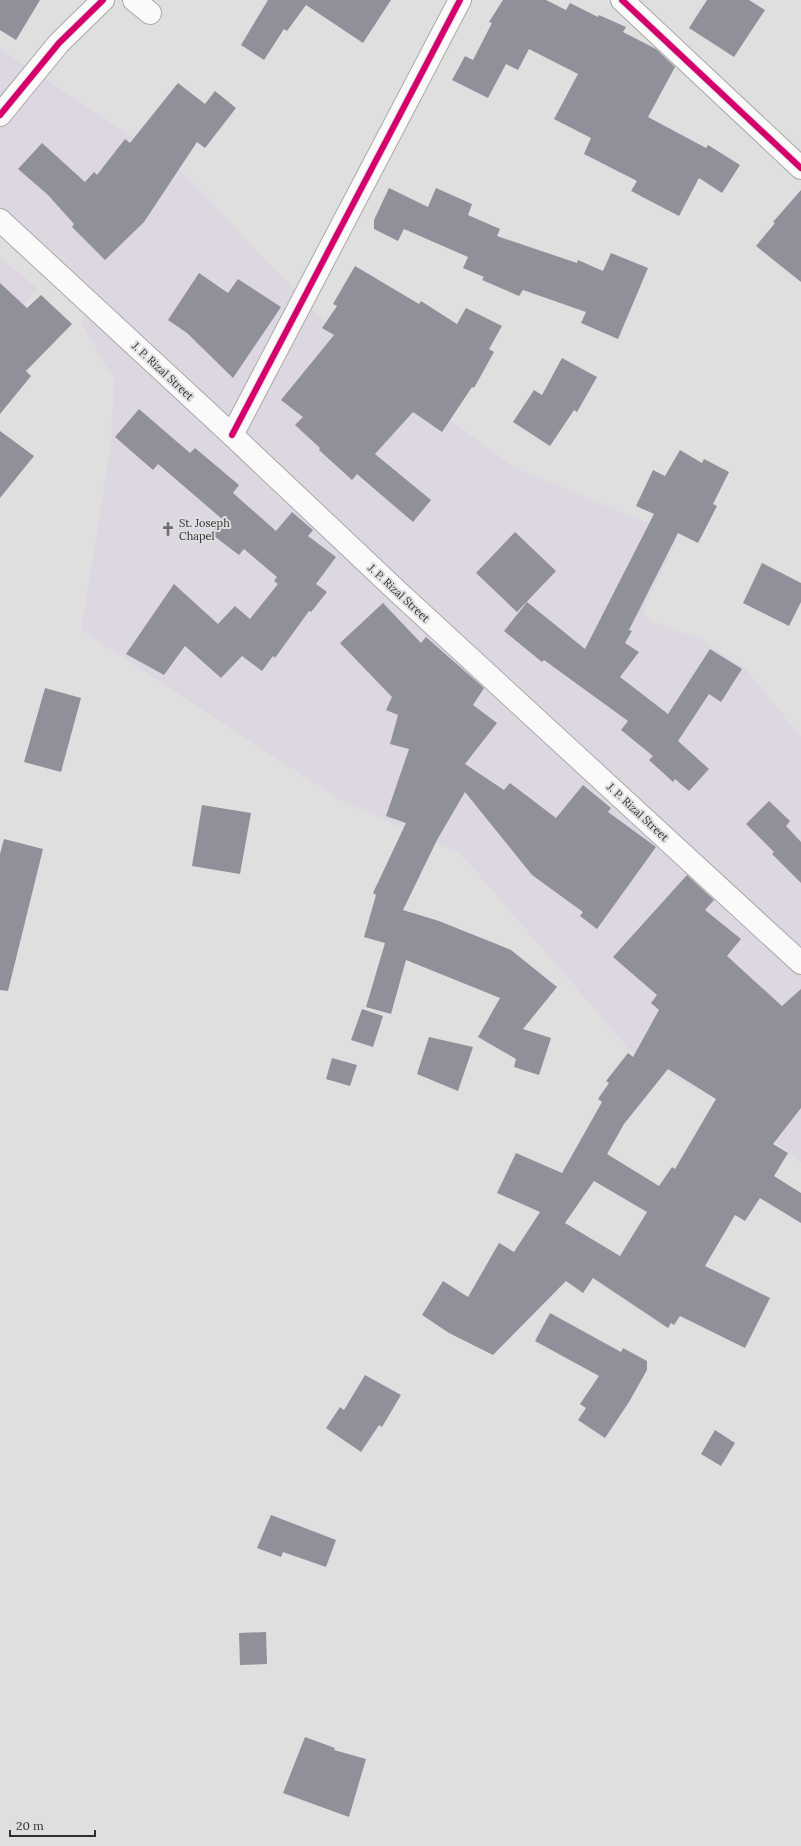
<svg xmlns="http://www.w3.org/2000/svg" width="801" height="1846" viewBox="0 0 801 1846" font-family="Lora,serif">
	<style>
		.commercial { fill: #ddd7e2 }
		.education { fill: #ddd6e1 }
		.building { fill: #90909a; fill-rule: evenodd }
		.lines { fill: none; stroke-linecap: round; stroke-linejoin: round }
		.minor-casing { stroke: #a9a9a9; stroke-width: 24 }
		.major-casing { stroke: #a9a9a9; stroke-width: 24 }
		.minor { stroke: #fafafa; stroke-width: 22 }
		.major { stroke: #fafafa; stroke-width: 22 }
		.cycleway-casing { stroke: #dedee0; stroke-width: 8 }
		.cycleway { stroke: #d6006c; stroke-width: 6 }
		.labels { text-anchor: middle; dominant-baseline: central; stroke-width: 4; stroke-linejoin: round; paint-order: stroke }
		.street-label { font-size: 11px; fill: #303030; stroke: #dedee0 }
		.poi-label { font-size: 11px; fill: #303030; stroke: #dedee0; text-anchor: start }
	</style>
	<rect width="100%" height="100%" fill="#dfdfdf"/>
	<path class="commercial" d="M 0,49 L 176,166 L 348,346 L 514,467 L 678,536 L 642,613 L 652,622 L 698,638 L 745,668 L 801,737 L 801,961 L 0,217 Z
		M 91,305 L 801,964 L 801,1162 L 731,1107 L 633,1054 L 461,854 L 340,800 L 81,630 L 111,444 L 114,379 L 82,324 Z"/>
	<path class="education" d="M 0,258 L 38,288 L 0,332 Z"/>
	<path class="building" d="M 0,0 L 40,0 L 16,40 L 0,30 Z
		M 268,0 L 391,0 L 363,43 L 306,5 L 287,31 L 284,29 L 264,60 L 241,45 Z
		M 503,0 L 546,0 L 566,10 L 570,3 L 598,17 L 599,15 L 626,27 L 623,32 L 656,49 L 675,67 L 648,117 L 706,148 L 708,145 L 740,165 L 722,193 L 699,178 L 679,216 L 631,191 L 637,181 L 584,154 L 591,138 L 554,119 L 578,74 L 529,49 L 518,70 L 506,64 L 488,98 L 452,80 L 465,56 L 473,60 L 492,23 L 489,22 Z
		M 707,0 L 749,0 L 765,10 L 734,57 L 689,28 Z
		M 178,83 L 205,104 L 215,91 L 236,108 L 205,148 L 197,142 L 144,222 L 105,260 L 72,227 L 74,224 L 48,195 L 18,169 L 42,143 L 85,182 L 94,172 L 97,175 L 125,139 L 130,143 Z
		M 389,188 L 428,207 L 436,188 L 472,204 L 468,215 L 500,229 L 497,236 L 577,263 L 578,260 L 603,271 L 611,253 L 648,268 L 618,339 L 581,323 L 586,312 L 523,290 L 519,296 L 482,280 L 484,277 L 463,268 L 468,257 L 404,229 L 398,241 L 374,229 L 374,220 Z
		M 801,190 L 801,282 L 756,246 L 775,223 L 773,222 Z
		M 355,266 L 419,304 L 421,301 L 457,324 L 466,308 L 502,326 L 489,349 L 494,352 L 474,388 L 472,387 L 442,432 L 413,412 L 375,454 L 431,500 L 413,522 L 357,474 L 352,480 L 319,450 L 320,448 L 295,425 L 303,417 L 281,400 L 334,335 L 322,328 L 337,306 L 333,304 Z
		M 199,273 L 228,293 L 238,279 L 281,307 L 233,378 L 187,333 L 168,320 Z
		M 0,283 L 27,308 L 41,295 L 72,324 L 26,371 L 31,376 L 0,414 Z
		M 562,358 L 597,377 L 577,412 L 574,410 L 550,446 L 513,422 L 534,390 L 542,395 Z
		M 139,409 L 190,453 L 195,448 L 239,485 L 233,493 L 276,531 L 292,512 L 313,530 L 308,536 L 336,557 L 316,584 L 327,592 L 311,612 L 309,611 L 275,658 L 273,656 L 262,671 L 242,656 L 221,678 L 185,646 L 164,675 L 126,654 L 174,584 L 218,624 L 235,606 L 250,619 L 278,584 L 274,581 L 277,577 L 244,549 L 239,555 L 210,533 L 222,519 L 158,464 L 153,470 L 115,437 Z
		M 0,431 L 34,456 L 0,498 Z
		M 680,450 L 702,463 L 704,459 L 729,472 L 713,504 L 717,506 L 698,543 L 678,533 L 629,630 L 632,631 L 625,643 L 639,652 L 620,677 L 668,714 L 710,649 L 742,669 L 721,702 L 709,694 L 678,741 L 709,769 L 689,791 L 675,779 L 673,782 L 649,760 L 653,756 L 621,730 L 628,721 L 544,660 L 542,662 L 504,631 L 527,602 L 585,649 L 654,514 L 636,506 L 653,470 L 665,476 Z
		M 515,532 L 556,571 L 517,612 L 476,573 Z
		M 762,563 L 801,583 L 801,602 L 789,626 L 743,603 Z
		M 383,603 L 421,643 L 426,637 L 484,688 L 473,705 L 497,723 L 465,764 L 504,790 L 510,783 L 556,818 L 583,785 L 611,808 L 608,812 L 656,847 L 597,929 L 580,916 L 583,912 L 532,875 L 465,792 L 437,840 L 403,910 L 439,921 L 511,950 L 557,987 L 523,1029 L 551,1038 L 539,1075 L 514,1067 L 516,1059 L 478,1037 L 500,998 L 406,960 L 391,1014 L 366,1007 L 385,943 L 364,937 L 376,895 L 373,893 L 406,823 L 386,816 L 409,749 L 390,744 L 398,715 L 386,710 L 392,697 L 340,643 Z
		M 45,688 L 81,698 L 61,772 L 24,762 Z
		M 769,801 L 790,821 L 786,826 L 801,842 L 801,883 L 772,854 L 774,852 L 746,824 Z
		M 202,805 L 251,813 L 240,874 L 192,866 Z
		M 4,839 L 43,849 L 8,991 L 0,990 L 0,854 Z
		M 687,875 L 714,900 L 705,910 L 741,939 L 727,956 L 782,1006 L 801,989 L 801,1108 L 773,1144 L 788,1153 L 774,1176 L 801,1193 L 801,1223 L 760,1198 L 745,1221 L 735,1215 L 705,1266 L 770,1298 L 745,1348 L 680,1316 L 674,1325 L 671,1323 L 668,1328 L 593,1278 L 583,1293 L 566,1281 L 493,1355 L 449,1333 L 422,1315 L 443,1281 L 468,1297 L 499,1243 L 514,1252 L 540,1212 L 497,1193 L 516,1153 L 562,1173 L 602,1102 L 598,1099 L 609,1083 L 606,1081 L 628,1053 L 633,1057 L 659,1010 L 651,1003 L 657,995 L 613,957 ZM 668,1069 L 716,1099 L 675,1169 L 672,1167 L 659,1186 L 607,1154 L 624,1124 ZM 594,1181 L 647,1212 L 620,1256 L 565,1223 Z
		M 362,1009 L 383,1016 L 373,1047 L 351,1040 Z
		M 429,1037 L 473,1047 L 458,1091 L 417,1074 Z
		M 332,1058 L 357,1065 L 350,1086 L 326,1079 Z
		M 550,1313 L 621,1352 L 623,1348 L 647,1361 L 647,1370 L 629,1402 L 605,1438 L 578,1420 L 586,1408 L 580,1404 L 599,1376 L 535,1341 Z
		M 365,1375 L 401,1395 L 382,1427 L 379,1425 L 361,1452 L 326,1428 L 340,1407 L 344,1410 Z
		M 715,1430 L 735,1443 L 721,1466 L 701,1454 Z
		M 271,1515 L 336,1540 L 326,1567 L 283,1552 L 281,1557 L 257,1548 Z
		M 266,1632 L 267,1664 L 240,1665 L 239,1633 Z
		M 305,1737 L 335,1748 L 334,1750 L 366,1759 L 349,1817 L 283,1793 Z"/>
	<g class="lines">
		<defs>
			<path id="minor" d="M 134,0 L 150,13
				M 622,0 L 801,168
				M 0,115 L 59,43 L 103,0
				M 232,435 L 460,0"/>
			<path id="major" d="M 0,220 L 232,435 L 397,591 L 801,963"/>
		</defs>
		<use href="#minor" class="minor-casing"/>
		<use href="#major" class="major-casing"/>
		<use href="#minor" class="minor"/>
		<use href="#major" class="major"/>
		<defs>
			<path id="cycleway" d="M 622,0 L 801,168
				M 0,115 L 59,43 L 103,0
				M 232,435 L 460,0"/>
		</defs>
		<use href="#cycleway" class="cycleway-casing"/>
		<use href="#cycleway" class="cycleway"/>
	</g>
	<defs>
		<symbol id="church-bare" viewBox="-9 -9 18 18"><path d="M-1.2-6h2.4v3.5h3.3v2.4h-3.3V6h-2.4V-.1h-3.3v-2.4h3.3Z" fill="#6d6d6d" stroke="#dedee0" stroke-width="2.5" paint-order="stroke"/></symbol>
	</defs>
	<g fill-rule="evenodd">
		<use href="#church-bare" x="158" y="519" width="20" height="20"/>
	</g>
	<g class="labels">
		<g class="street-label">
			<text transform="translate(163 371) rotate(43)">J. P. Rizal Street</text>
			<text transform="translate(399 593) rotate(43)">J. P. Rizal Street</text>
			<text transform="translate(638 812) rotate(43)">J. P. Rizal Street</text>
		</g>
		<g class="poi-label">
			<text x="179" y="523">St. Joseph<tspan x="179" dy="13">Chapel</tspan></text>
		</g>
	</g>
	<path d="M10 1830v6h85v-6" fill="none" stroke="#303030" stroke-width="2"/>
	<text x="16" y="1830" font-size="12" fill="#303030" stroke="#dedee0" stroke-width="3" paint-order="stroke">20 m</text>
</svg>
